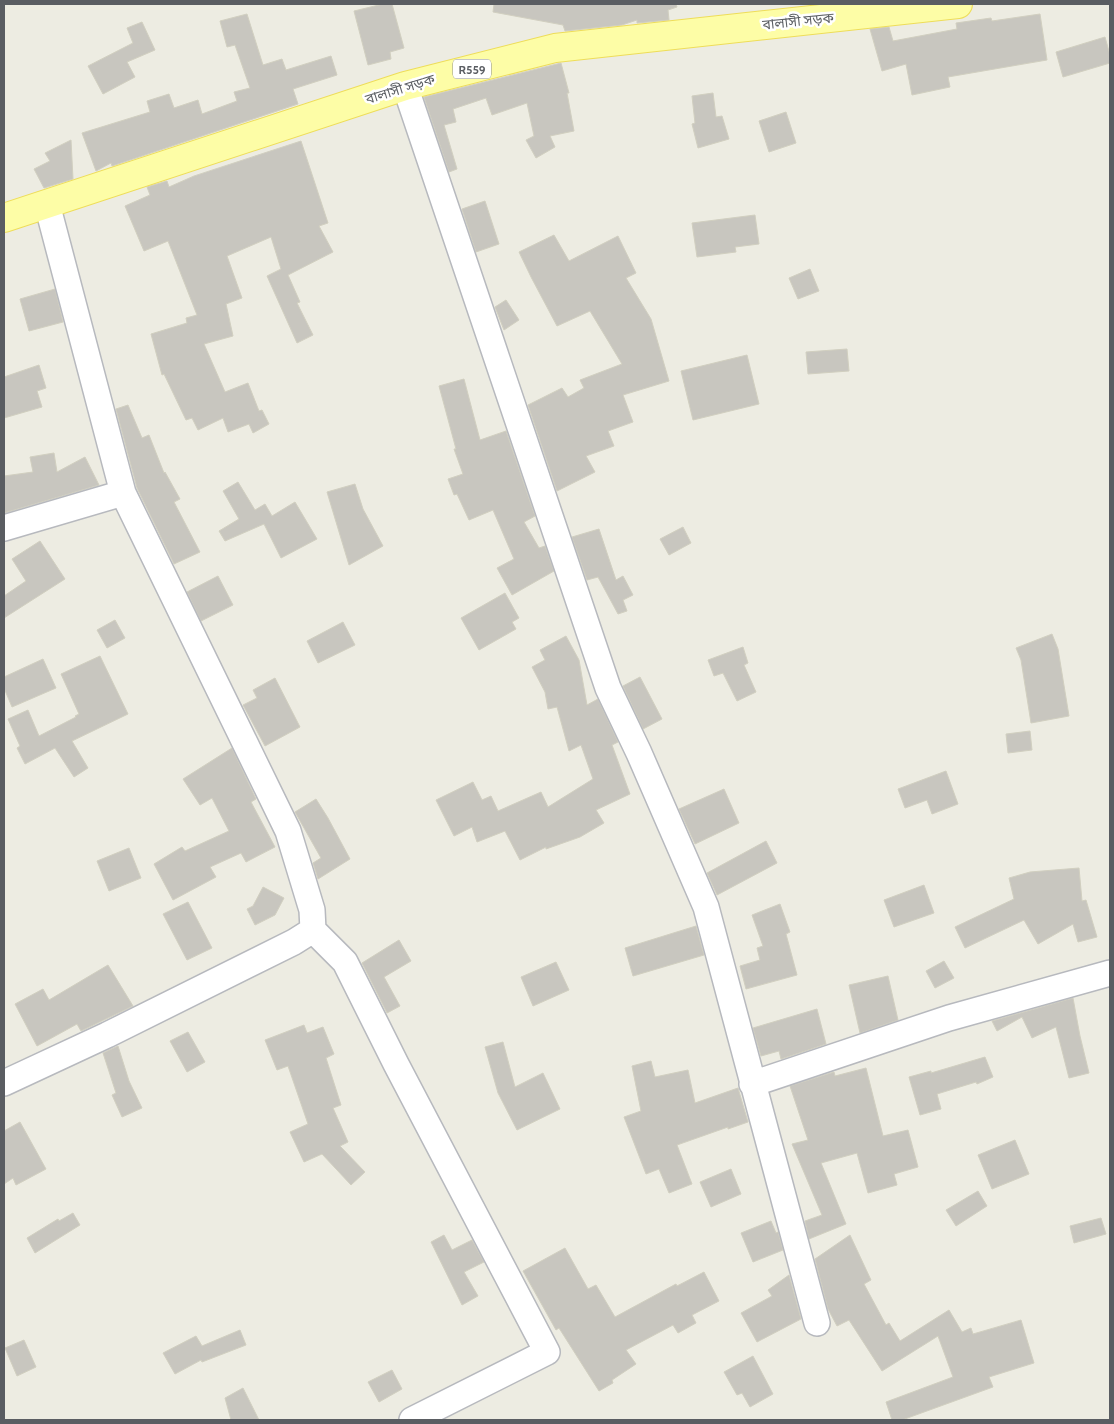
<svg xmlns="http://www.w3.org/2000/svg" width="1114" height="1424" viewBox="0 0 1114 1424" font-family="Cabin,'Noto Sans Bengali',sans-serif">
	<style>
		.building { fill: #c8c6bf; stroke: #d1cfc0 }
		.lines { fill: none; stroke-linecap: round; stroke-linejoin: round }
		.street-casing { stroke: #b7b9be; stroke-width: 28 }
		.primary-casing { stroke: #eedd59; stroke-width: 30 }
		.street { stroke: #fff; stroke-width: 25 }
		.primary { stroke: #fdfda6; stroke-width: 28 }
		.labels { text-anchor: middle; dominant-baseline: central; stroke-width: 5; stroke-linejoin: round; paint-order: stroke }
		.shield { fill: #fff; stroke: #8c8e91; stroke-width: 1 }
		.shield-label { font-size: 12px; font-weight: bold; fill: #5a5d62 }
		.street-label { font-size: 14px; fill: #5a5d62; stroke: #fff }
	</style>
	<rect width="100%" height="100%" fill="#edece2"/>
	<path class="building" d="M 383,4 L 392,4 L 404,48 L 390,52 L 391,59 L 368,65 L 354,11 Z
		M 494,4 L 676,4 L 677,7 L 668,10 L 669,20 L 637,23 L 637,20 L 622,25 L 565,31 L 563,25 L 493,12 Z
		M 247,14 L 263,65 L 282,59 L 286,70 L 331,56 L 337,75 L 293,89 L 298,104 L 112,166 L 111,163 L 96,171 L 82,133 L 150,112 L 147,101 L 169,94 L 174,108 L 198,100 L 202,114 L 237,101 L 234,92 L 250,88 L 235,45 L 227,47 L 220,21 Z
		M 1040,14 L 1047,60 L 948,77 L 950,87 L 912,95 L 906,64 L 882,71 L 870,29 L 889,27 L 893,41 L 957,29 L 956,23 L 991,18 L 992,21 Z
		M 142,22 L 155,50 L 127,62 L 135,77 L 103,94 L 88,66 L 133,43 L 127,28 Z
		M 1105,37 L 1110,55 L 1110,63 L 1063,77 L 1056,52 Z
		M 561,63 L 569,93 L 567,93 L 574,131 L 550,136 L 555,147 L 536,158 L 526,140 L 534,136 L 527,103 L 492,115 L 486,98 L 453,109 L 456,122 L 444,125 L 457,169 L 449,172 L 424,97 Z
		M 713,93 L 716,117 L 722,116 L 729,139 L 698,148 L 692,124 L 695,123 L 692,96 Z
		M 786,112 L 796,143 L 769,152 L 759,121 Z
		M 71,140 L 73,179 L 44,188 L 34,169 L 50,161 L 45,153 Z
		M 301,141 L 328,223 L 319,226 L 333,252 L 288,275 L 300,302 L 297,303 L 313,335 L 297,343 L 267,276 L 281,269 L 271,237 L 227,256 L 242,298 L 226,304 L 233,336 L 204,344 L 225,392 L 248,383 L 259,411 L 262,410 L 269,424 L 253,433 L 249,424 L 228,432 L 223,418 L 198,430 L 192,418 L 186,420 L 164,374 L 162,375 L 151,334 L 187,323 L 186,318 L 197,315 L 168,241 L 144,251 L 125,206 L 150,195 L 147,187 L 167,181 L 169,187 L 194,176 Z
		M 485,201 L 499,244 L 476,252 L 462,209 Z
		M 755,215 L 759,244 L 735,247 L 736,252 L 697,257 L 692,223 Z
		M 554,235 L 569,261 L 618,236 L 636,273 L 626,278 L 651,319 L 669,381 L 623,395 L 633,422 L 608,431 L 614,446 L 586,456 L 595,472 L 557,491 L 528,405 L 562,388 L 568,397 L 584,388 L 580,380 L 622,364 L 590,311 L 557,326 L 531,277 L 519,252 Z
		M 810,269 L 819,291 L 798,299 L 789,278 Z
		M 55,289 L 63,322 L 29,331 L 20,299 Z
		M 506,300 L 519,320 L 504,330 L 495,307 Z
		M 847,349 L 849,371 L 808,374 L 806,352 Z
		M 747,355 L 759,404 L 693,420 L 681,371 Z
		M 39,365 L 46,388 L 37,391 L 42,407 L 4,418 L 4,377 Z
		M 464,379 L 480,440 L 506,431 L 535,516 L 524,522 L 539,548 L 545,546 L 554,571 L 512,595 L 497,568 L 514,559 L 493,510 L 469,520 L 457,494 L 454,495 L 448,479 L 463,474 L 454,449 L 456,449 L 439,386 Z
		M 128,405 L 142,438 L 149,435 L 164,473 L 165,472 L 180,499 L 174,502 L 200,552 L 174,564 L 137,488 L 116,409 Z
		M 54,453 L 57,472 L 85,457 L 99,485 L 4,513 L 4,476 L 33,472 L 30,457 Z
		M 238,482 L 255,510 L 265,504 L 272,516 L 295,502 L 317,539 L 281,558 L 264,524 L 225,541 L 219,531 L 239,519 L 223,491 Z
		M 355,484 L 363,509 L 383,546 L 349,565 L 327,492 Z
		M 683,527 L 691,543 L 669,555 L 660,539 Z
		M 599,529 L 616,580 L 623,576 L 633,595 L 623,600 L 627,611 L 618,614 L 598,577 L 587,580 L 572,537 Z
		M 40,541 L 65,579 L 4,618 L 4,596 L 26,581 L 12,559 Z
		M 218,576 L 233,605 L 201,621 L 187,592 Z
		M 505,593 L 519,618 L 512,622 L 516,629 L 479,650 L 461,618 Z
		M 115,620 L 125,638 L 107,648 L 97,630 Z
		M 343,622 L 355,645 L 318,663 L 307,641 Z
		M 1052,634 L 1058,649 L 1069,716 L 1031,723 L 1021,660 L 1016,648 Z
		M 566,636 L 579,660 L 587,705 L 598,699 L 618,742 L 612,745 L 630,794 L 596,810 L 604,823 L 580,837 L 546,849 L 546,847 L 520,860 L 505,831 L 477,842 L 472,827 L 454,836 L 436,800 L 473,782 L 482,800 L 491,796 L 498,811 L 541,792 L 548,807 L 593,779 L 581,745 L 569,751 L 557,707 L 548,709 L 545,692 L 532,667 L 545,660 L 540,650 Z
		M 743,647 L 748,663 L 744,665 L 756,692 L 737,701 L 723,673 L 714,676 L 708,660 Z
		M 100,656 L 128,714 L 72,741 L 88,768 L 74,777 L 55,748 L 25,764 L 17,748 L 20,746 L 8,719 L 28,710 L 39,736 L 76,717 L 75,716 L 79,714 L 61,674 Z
		M 43,659 L 56,688 L 12,707 L 4,688 L 4,677 Z
		M 640,677 L 662,719 L 643,729 L 623,686 Z
		M 275,678 L 300,727 L 265,746 L 243,705 L 257,698 L 253,690 Z
		M 1030,731 L 1032,750 L 1008,753 L 1006,734 Z
		M 232,748 L 256,799 L 251,802 L 275,847 L 246,862 L 241,853 L 210,867 L 216,877 L 173,900 L 154,864 L 182,847 L 185,851 L 229,831 L 212,798 L 200,805 L 183,779 Z
		M 946,771 L 958,804 L 932,814 L 927,800 L 905,808 L 898,789 Z
		M 724,789 L 739,823 L 695,844 L 679,809 Z
		M 316,799 L 328,818 L 350,859 L 318,879 L 313,863 L 321,858 L 295,812 Z
		M 766,841 L 777,863 L 717,895 L 707,873 Z
		M 129,848 L 141,878 L 109,891 L 97,861 Z
		M 1079,868 L 1082,901 L 1086,900 L 1097,937 L 1078,942 L 1073,924 L 1038,944 L 1024,920 L 965,948 L 955,927 L 1014,899 L 1009,878 L 1030,872 Z
		M 924,885 L 934,913 L 894,927 L 884,900 Z
		M 263,887 L 284,898 L 275,915 L 255,925 L 247,909 L 253,906 Z
		M 188,902 L 212,948 L 187,960 L 163,914 Z
		M 780,904 L 790,932 L 786,934 L 797,975 L 746,989 L 740,966 L 760,960 L 757,948 L 763,946 L 752,915 Z
		M 696,926 L 704,955 L 633,976 L 625,948 Z
		M 399,940 L 411,961 L 384,977 L 400,1006 L 387,1013 L 362,963 Z
		M 944,961 L 954,978 L 935,988 L 926,971 Z
		M 556,962 L 569,990 L 533,1006 L 521,977 Z
		M 108,965 L 133,1006 L 81,1031 L 77,1024 L 37,1046 L 15,1004 L 43,989 L 49,1000 Z
		M 888,976 L 898,1020 L 860,1033 L 849,985 Z
		M 1073,998 L 1080,1036 L 1089,1073 L 1069,1078 L 1056,1027 L 1032,1038 L 1022,1017 L 997,1031 L 992,1021 Z
		M 817,1009 L 826,1044 L 781,1059 L 779,1051 L 761,1056 L 753,1028 Z
		M 304,1025 L 307,1033 L 323,1027 L 334,1054 L 326,1058 L 341,1105 L 333,1108 L 348,1142 L 340,1146 L 365,1172 L 351,1185 L 322,1154 L 304,1162 L 290,1132 L 308,1124 L 288,1066 L 277,1070 L 265,1040 Z
		M 188,1032 L 205,1062 L 187,1072 L 170,1041 Z
		M 503,1042 L 515,1087 L 543,1073 L 560,1109 L 517,1130 L 498,1093 L 485,1047 Z
		M 118,1046 L 129,1081 L 142,1108 L 122,1117 L 112,1095 L 116,1093 L 103,1053 Z
		M 985,1057 L 993,1077 L 977,1084 L 976,1082 L 937,1094 L 941,1109 L 920,1115 L 909,1077 L 931,1071 L 931,1073 Z
		M 651,1061 L 655,1077 L 688,1070 L 695,1103 L 738,1088 L 748,1122 L 728,1129 L 728,1127 L 677,1145 L 692,1184 L 669,1193 L 659,1169 L 646,1174 L 624,1117 L 641,1111 L 632,1066 Z
		M 866,1068 L 883,1136 L 908,1130 L 918,1167 L 894,1174 L 897,1185 L 868,1193 L 857,1153 L 821,1163 L 846,1224 L 809,1239 L 805,1221 L 822,1215 L 792,1144 L 808,1140 L 790,1086 L 834,1072 L 835,1076 Z
		M 20,1122 L 46,1169 L 16,1185 L 13,1178 L 4,1184 L 4,1131 Z
		M 1015,1140 L 1029,1174 L 992,1189 L 978,1155 Z
		M 731,1169 L 741,1194 L 711,1207 L 700,1182 Z
		M 978,1191 L 987,1206 L 956,1226 L 946,1210 Z
		M 73,1213 L 80,1225 L 35,1253 L 27,1238 L 58,1219 L 59,1221 Z
		M 1101,1218 L 1106,1234 L 1074,1243 L 1070,1226 Z
		M 771,1221 L 776,1233 L 778,1232 L 783,1250 L 753,1262 L 741,1233 Z
		M 444,1235 L 452,1250 L 472,1240 L 484,1262 L 464,1272 L 478,1296 L 462,1305 L 431,1242 Z
		M 850,1235 L 871,1280 L 864,1284 L 886,1325 L 889,1323 L 900,1341 L 949,1310 L 962,1332 L 971,1328 L 973,1334 L 1021,1320 L 1034,1363 L 989,1377 L 993,1387 L 902,1420 L 892,1420 L 886,1402 L 953,1377 L 938,1336 L 882,1371 L 849,1320 L 837,1326 L 828,1309 L 815,1259 Z
		M 565,1248 L 588,1289 L 596,1285 L 615,1317 L 676,1284 L 677,1286 L 704,1272 L 719,1301 L 692,1315 L 696,1323 L 678,1333 L 673,1325 L 626,1350 L 636,1364 L 612,1380 L 613,1383 L 599,1391 L 559,1328 L 556,1330 L 523,1271 Z
		M 789,1275 L 801,1319 L 757,1342 L 741,1313 L 772,1296 L 768,1290 Z
		M 240,1330 L 246,1345 L 202,1362 L 201,1360 L 175,1374 L 163,1353 L 196,1336 L 202,1346 Z
		M 24,1340 L 36,1367 L 17,1376 L 5,1348 Z
		M 753,1356 L 773,1394 L 750,1407 L 742,1393 L 737,1395 L 724,1372 Z
		M 392,1370 L 402,1389 L 379,1402 L 368,1382 Z
		M 243,1388 L 259,1420 L 231,1420 L 225,1398 Z"/>
	<g class="lines">
		<defs>
			<path id="street" d="M 405,86 L 608,688 L 639,753 L 706,907 L 817,1323
				M 47,204 L 123,493 L 288,831 L 312,910 L 313,930 L 345,962 L 396,1064 L 547,1352 L 412,1420
				M 4,528 L 123,493
				M 4,1083 L 107,1035 L 294,942 L 313,930
				M 752,1084 L 949,1018 L 1110,973"/>
			<path id="primary" d="M 4,218 L 405,86 L 555,48 L 958,4"/>
		</defs>
		<use href="#street" class="street-casing"/>
		<use href="#primary" class="primary-casing"/>
		<use href="#street" class="street"/>
		<use href="#primary" class="primary"/>
	</g>
	<g class="labels">
		<rect class="shield" x="453" y="59.5" width="38" height="19" rx="4"/>
		<g class="shield-label">
			<text x="472" y="69">R559</text>
		</g>
		<g class="street-label">
			<text transform="translate(798 21) rotate(-6)">বালাসী সড়ক</text>
			<text transform="translate(400 89) rotate(-17)">বালাসী সড়ক</text>
		</g>
	</g>
	<rect width="1114" height="1424" fill="none" stroke="#5a5d62" stroke-width="10"/>
</svg>
